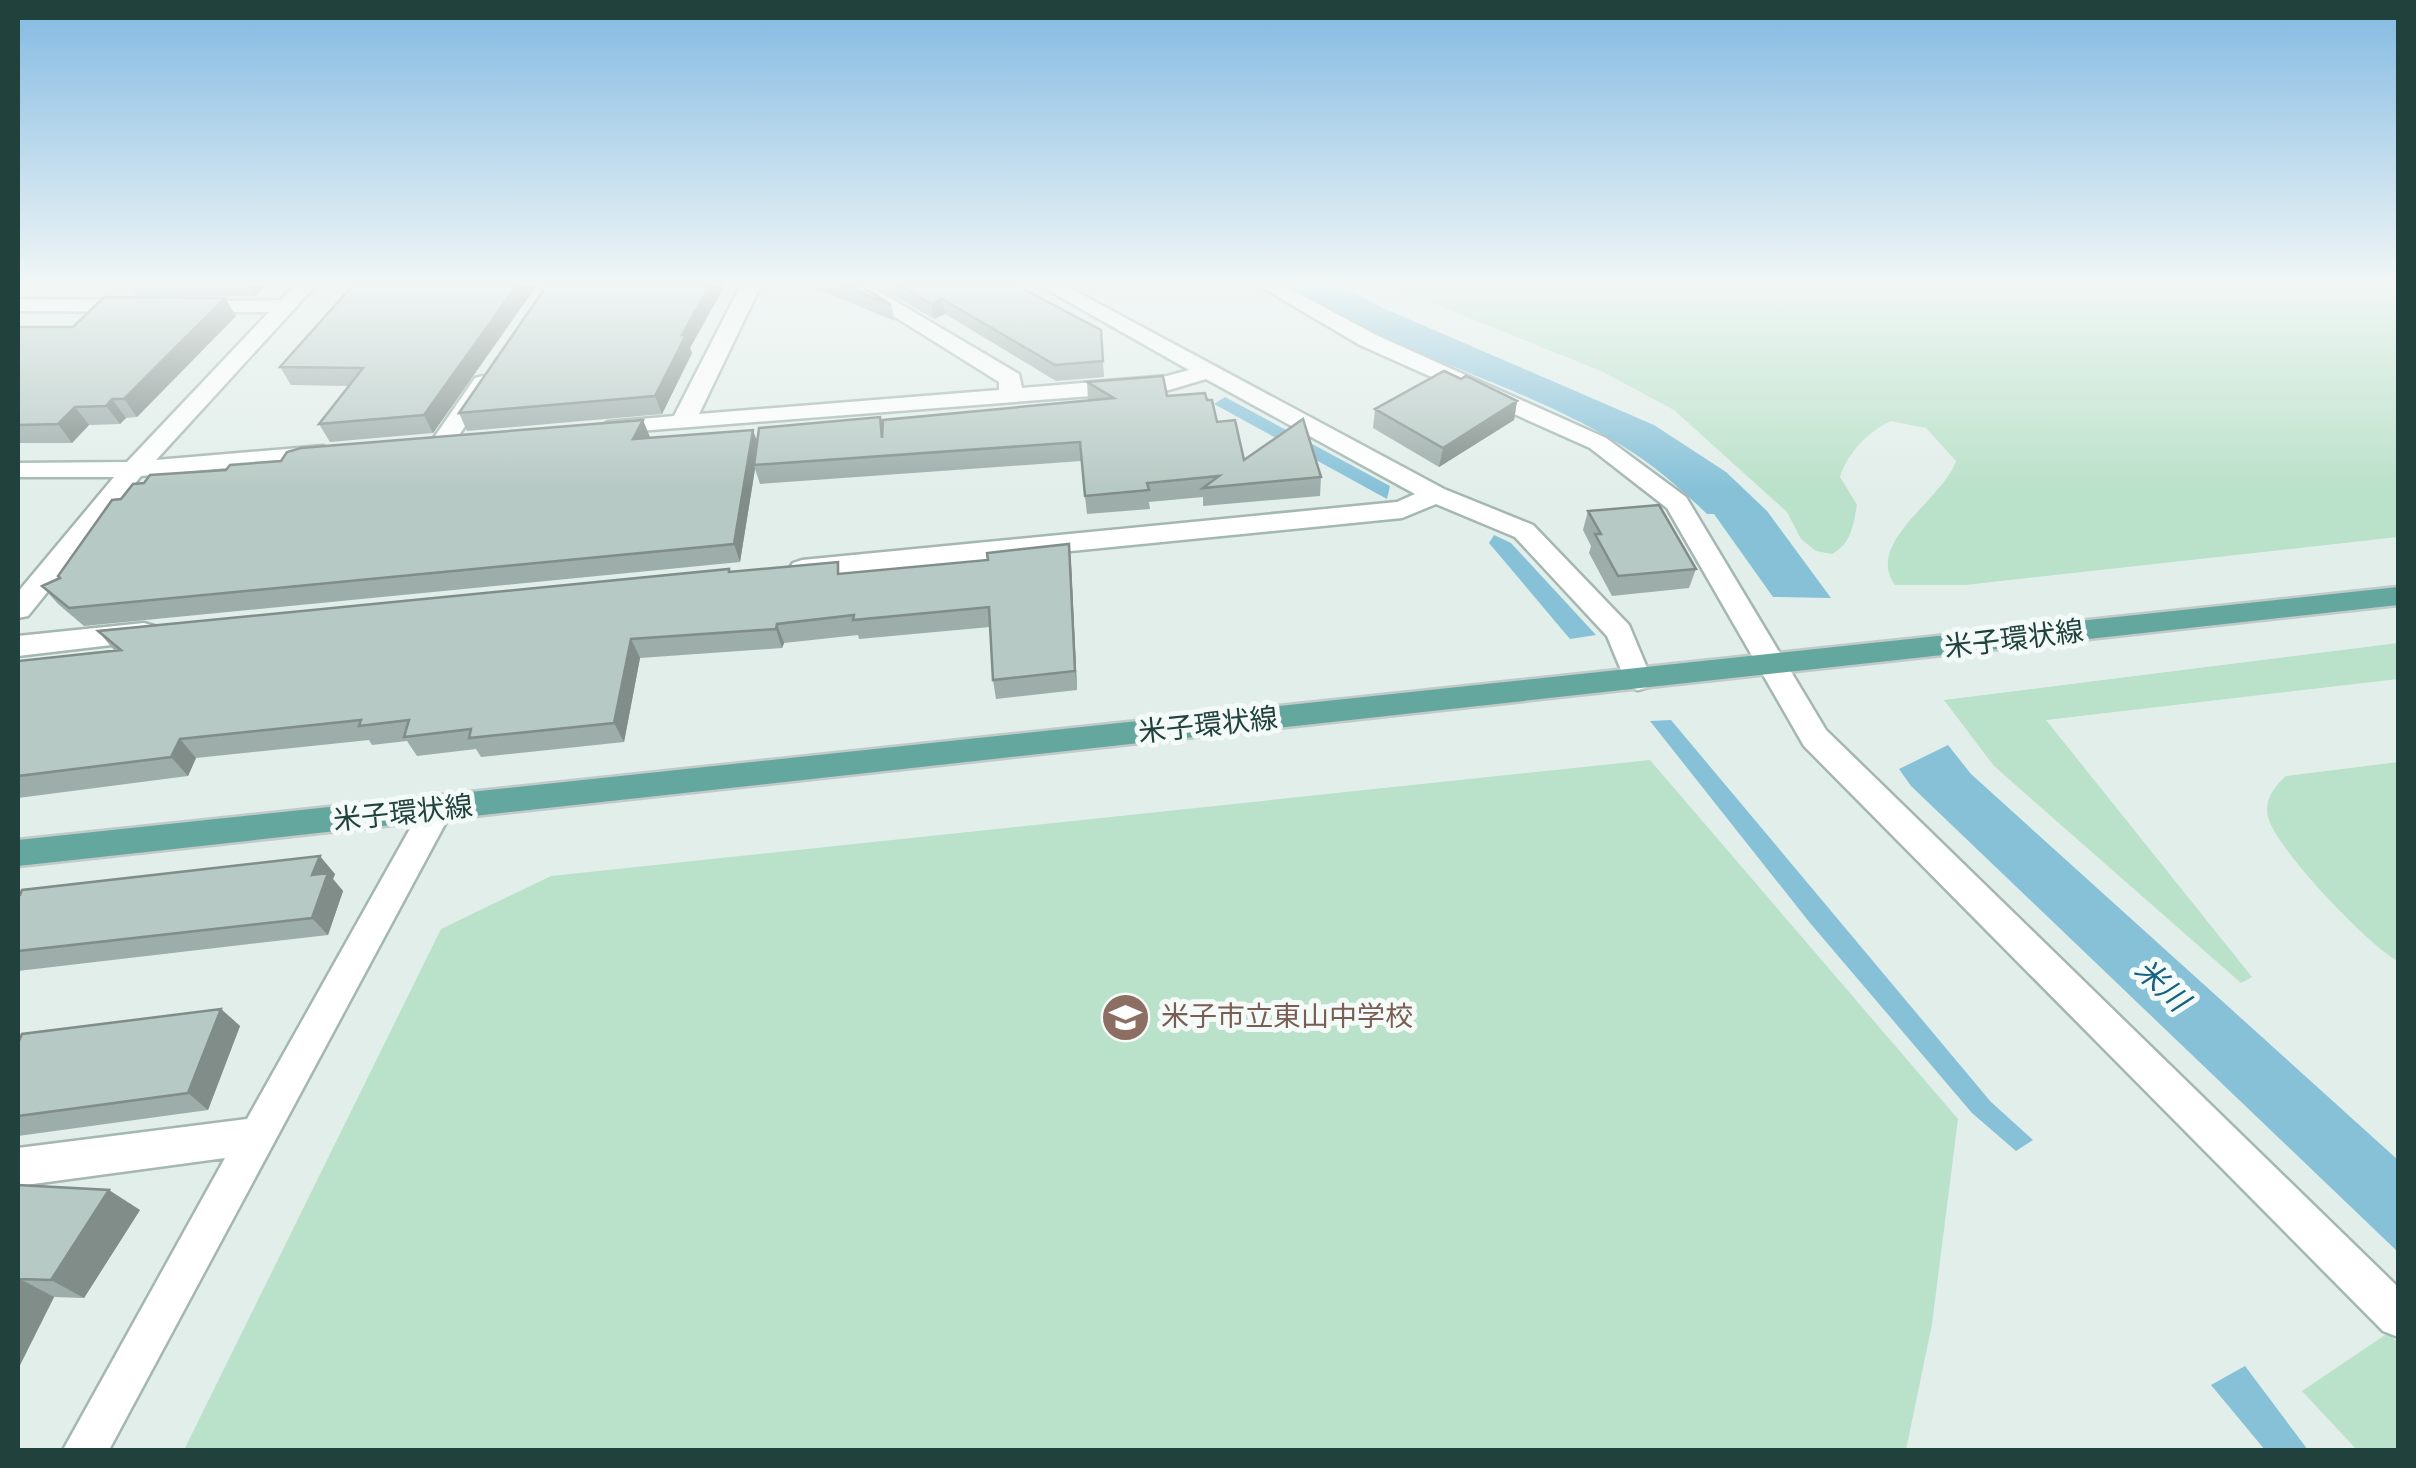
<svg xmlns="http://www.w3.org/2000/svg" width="2416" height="1468" viewBox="0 0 2416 1468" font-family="'Sofia Sans Condensed','Noto Sans JP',sans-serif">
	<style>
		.green { fill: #bae1c9 }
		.water { fill: #86c1d8 }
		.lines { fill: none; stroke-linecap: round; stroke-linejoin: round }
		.minor-casing { stroke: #a4b7b2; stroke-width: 5 }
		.major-casing { stroke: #c1cac8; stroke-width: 5 }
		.minor { fill: #fff; fill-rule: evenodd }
		.major { fill: #63a79f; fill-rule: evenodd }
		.wall { fill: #9dada9 }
		.shaded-wall { fill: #808d89 }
		.building { fill: #b7c9c4; stroke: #808d89; stroke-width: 2.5 }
		.labels { text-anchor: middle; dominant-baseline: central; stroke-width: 10; stroke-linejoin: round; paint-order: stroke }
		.street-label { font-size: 28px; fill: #20413c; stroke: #f4faf7 }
		.education-label { font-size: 28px; fill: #785e54; stroke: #f4faf7; text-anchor: start }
		.water-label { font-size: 30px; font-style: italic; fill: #156283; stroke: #f4faf7 }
	</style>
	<rect width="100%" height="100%" fill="#e2eeea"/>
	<path class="green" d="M 1387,285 L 2398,285 L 2398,537 L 1965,585 L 1895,585 C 1864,542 1943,500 1956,461 L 1926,428 L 1891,421 C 1868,432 1848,452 1840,477 L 1857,505 C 1853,525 1852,543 1832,554 L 1816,551 L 1801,539 L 1787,512 L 1674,410 L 1601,371 Z
		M 2398,643 L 2398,679 L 2046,720 L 2252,977 L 2241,983 L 1994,766 L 1944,700 Z
		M 1650,760 L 1958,1119 L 1932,1324 L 1906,1450 L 184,1450 L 441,929 L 551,876 Z
		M 2398,762 L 2398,961 C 2368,945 2276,849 2268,817 C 2264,799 2274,787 2286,776 Z
		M 2388,1333 L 2398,1343 L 2398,1450 L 2357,1450 L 2302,1391 Z"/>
	<path class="water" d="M 1281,285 L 1339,285 L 1383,308 L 1654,425 L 1726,472 L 1767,511 L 1831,598 L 1773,597 L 1714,514 L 1707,514 C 1685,493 1661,471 1632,452 C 1526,383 1391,354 1281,285 Z
		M 1225,397 L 1390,486 L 1387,499 L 1214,404 Z
		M 1494,535 L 1511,543 L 1596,635 L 1570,639 L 1489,543 Z
		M 1671,720 L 1991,1102 L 2033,1140 L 2016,1151 L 1972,1113 L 1810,923 L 1650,721 Z
		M 1948,745 L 1971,774 L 2398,1160 L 2398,1252 L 1911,786 L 1899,769 Z
		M 2245,1366 L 2308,1450 L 2265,1450 L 2211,1385 Z"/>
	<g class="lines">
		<defs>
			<path id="minor" d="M 295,285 L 316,285 L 156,460 L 323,446 L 335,453 L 332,458 L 141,476 L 28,616 L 18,618 L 18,592 L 114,477 L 18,477 L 18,463 L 127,462 L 269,312 L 188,312 L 177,306 L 181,302 L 281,300 Z
				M 741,285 L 761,285 L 699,414 L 999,390 L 999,382 L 844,285 L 868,285 L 1019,374 L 1022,388 L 1167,376 L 1189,370 L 1039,285 L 1064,285 L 1444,489 L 1533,525 L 1629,625 L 1652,680 L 1648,687 L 1638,690 L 1628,687 L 1607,636 L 1515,537 L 1436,504 L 1402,518 L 802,578 L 793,575 L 789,569 L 793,563 L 802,560 L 1397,502 L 1415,494 L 1206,379 L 1169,390 L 600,434 L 596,429 L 608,422 L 674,416 Z
				M 1258,285 L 1283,285 L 1376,335 L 1606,438 L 1686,497 L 1826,730 L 2398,1287 L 2398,1337 L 2383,1331 L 1804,746 L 1667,508 L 1590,448 L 1360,345 Z
				M 18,299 L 137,300 L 148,306 L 137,312 L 18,311 Z
				M 483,376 L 494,383 L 451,447 L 443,449 L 435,447 L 431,442 L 475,378 Z
				M 144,623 L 154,626 L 158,633 L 154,640 L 18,656 L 18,636 Z
				M 436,799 L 447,802 L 452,811 L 109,1450 L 63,1450 L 225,1158 L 18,1186 L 18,1148 L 247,1119 L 425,802 Z"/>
			<path id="major" d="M 2398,587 L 2398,605 L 18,866 L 18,840 Z"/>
		</defs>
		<use href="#minor" class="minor-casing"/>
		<use href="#major" class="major-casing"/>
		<use href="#minor" class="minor"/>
		<use href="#major" class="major"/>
	</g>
	<path class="wall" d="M 128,285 L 266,285 L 255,296 L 136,296 Z
		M 353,285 L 537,285 L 433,433 L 330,442 L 319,424 L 349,386 L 291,385 L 280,367 Z
		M 547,285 L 725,285 L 690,348 L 692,353 L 662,414 L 467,431 L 459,413 Z
		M 808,285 L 860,285 L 891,305 L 895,321 Z
		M 875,285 L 1016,285 L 1101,330 L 1104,377 L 1056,381 L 945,314 L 934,319 Z
		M 236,316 L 137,417 L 126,418 L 120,424 L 89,425 L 72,443 L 18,443 L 18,327 L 73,327 Z
		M 1461,379 L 1517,401 L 1514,420 L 1439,467 L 1373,428 L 1375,409 Z
		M 1087,382 L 1167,396 L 1207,400 L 1217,422 L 1244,460 L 1321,477 L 1320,496 L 1203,506 L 1203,497 L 1149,502 L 1150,509 L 1087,514 L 1081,461 L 760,484 L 755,469 L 740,562 L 84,626 L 58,604 L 42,586 L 60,578 L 121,499 L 144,483 L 226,470 L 650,437 L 757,442 L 880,417 L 883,429 L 1088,400 Z
		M 1588,511 L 1696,569 L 1689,588 L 1612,596 L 1589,553 L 1591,546 L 1583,530 Z
		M 1071,564 L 1077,690 L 996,699 L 993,680 L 990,627 L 859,639 L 858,635 L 784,643 L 782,648 L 640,658 L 624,742 L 481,757 L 476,749 L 417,756 L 407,741 L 372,745 L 369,740 L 196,758 L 188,776 L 18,798 L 18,661 L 114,650 L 98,631 L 730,572 L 841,574 Z
		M 335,874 L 333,879 L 343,891 L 328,935 L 18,971 L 18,895 Z
		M 221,1009 L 240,1026 L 208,1110 L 18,1136 L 18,1043 Z
		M 18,1185 L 140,1210 L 84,1298 L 54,1297 L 18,1369 Z"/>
	<path class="shaded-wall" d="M 248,285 L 266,285 L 255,296 Z
		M 517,285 L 537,285 L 433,433 L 424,415 Z
		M 710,285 L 725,285 L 690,348 L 692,353 L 662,414 L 655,396 L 682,335 Z
		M 225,298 L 236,316 L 137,417 L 124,399 Z
		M 942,299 L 945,314 L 934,319 L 931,304 Z
		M 112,399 L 126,418 L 120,424 L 106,406 Z
		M 1517,401 L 1514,420 L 1439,467 L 1443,448 Z
		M 75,407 L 89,425 L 72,443 L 58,424 Z
		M 643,420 L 650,437 L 640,457 L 633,439 Z
		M 753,430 L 759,447 L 754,465 L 755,469 L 740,562 L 734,544 Z
		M 1069,544 L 1071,564 L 1077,690 L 1075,671 Z
		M 777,624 L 784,643 L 782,648 L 776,629 Z
		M 631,639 L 640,658 L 624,742 L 614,723 Z
		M 180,739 L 196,758 L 188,776 L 171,757 Z
		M 320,856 L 335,874 L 333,879 L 343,891 L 328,935 L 312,918 L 312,875 Z
		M 221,1009 L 240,1026 L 208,1110 L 188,1093 Z
		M 109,1190 L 140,1210 L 84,1298 L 51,1280 Z
		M 20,1279 L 54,1297 L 18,1369 L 18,1283 Z"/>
	<path class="building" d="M 353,285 L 517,285 L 424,415 L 319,424 L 363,368 L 280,367 Z
		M 547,285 L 710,285 L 682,335 L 686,335 L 655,396 L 459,413 Z
		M 842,285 L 860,285 L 891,305 Z
		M 899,285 L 1016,285 L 1101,330 L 1103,361 L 1055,365 L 942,299 L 931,304 Z
		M 104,297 L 225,298 L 124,399 L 112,399 L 106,406 L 75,407 L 58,424 L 18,425 L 18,327 L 73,327 Z
		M 1444,371 L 1461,379 L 1466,376 L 1517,401 L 1443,448 L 1375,409 Z
		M 1163,376 L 1167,396 L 1205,393 L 1207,400 L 1212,400 L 1217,422 L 1235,420 L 1244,460 L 1303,419 L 1321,477 L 1203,488 L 1219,476 L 1147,483 L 1149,490 L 1085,496 L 1080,442 L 754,465 L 759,428 L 880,417 L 882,438 L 883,420 L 1114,398 L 1087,382 Z
		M 643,420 L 633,439 L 753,430 L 734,544 L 69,608 L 42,586 L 60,578 L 58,576 L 112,500 L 121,499 L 133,484 L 144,483 L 150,475 L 226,470 L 230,465 L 281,461 L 287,452 L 301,448 Z
		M 1659,505 L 1696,569 L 1618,576 L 1595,534 L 1601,534 L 1588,511 Z
		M 1069,544 L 1075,671 L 993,680 L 989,607 L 853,620 L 854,615 L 777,624 L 776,629 L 631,639 L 614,723 L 469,738 L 471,729 L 404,737 L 409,720 L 359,726 L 361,720 L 180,739 L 171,757 L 18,776 L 18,661 L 121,650 L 98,631 L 729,569 L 729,572 L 838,562 L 838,574 L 988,560 L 987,553 Z
		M 320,856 L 312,875 L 328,873 L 312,918 L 18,951 L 18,895 L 20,895 L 22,890 Z
		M 221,1009 L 188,1093 L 18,1116 L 18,1043 L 22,1034 Z
		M 18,1185 L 109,1190 L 51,1280 L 20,1279 L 18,1283 Z"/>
	<linearGradient id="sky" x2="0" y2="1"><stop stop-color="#81b9e2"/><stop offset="0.58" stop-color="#f2f7f6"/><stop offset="1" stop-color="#f2f7f6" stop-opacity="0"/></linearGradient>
	<rect width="2416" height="490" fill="url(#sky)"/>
	<defs>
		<symbol id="school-disc" viewBox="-11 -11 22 22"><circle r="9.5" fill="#8d6e63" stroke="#f4faf7"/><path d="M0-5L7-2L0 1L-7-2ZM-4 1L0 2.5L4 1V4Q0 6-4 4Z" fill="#fff"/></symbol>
	</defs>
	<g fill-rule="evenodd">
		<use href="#school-disc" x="1098" y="990" width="55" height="55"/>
	</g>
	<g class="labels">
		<g class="street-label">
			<text transform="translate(2014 640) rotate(-7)">米子環状線</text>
			<text transform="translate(1208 726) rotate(-6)">米子環状線</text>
			<text transform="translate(403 814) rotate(-6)">米子環状線</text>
		</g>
		<g class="education-label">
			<text x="1161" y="1017">米子市立東山中学校</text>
		</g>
		<g class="water-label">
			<text transform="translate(2161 986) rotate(43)">米川</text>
		</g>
	</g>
	<rect width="2416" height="1468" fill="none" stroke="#20413c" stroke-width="40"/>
</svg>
